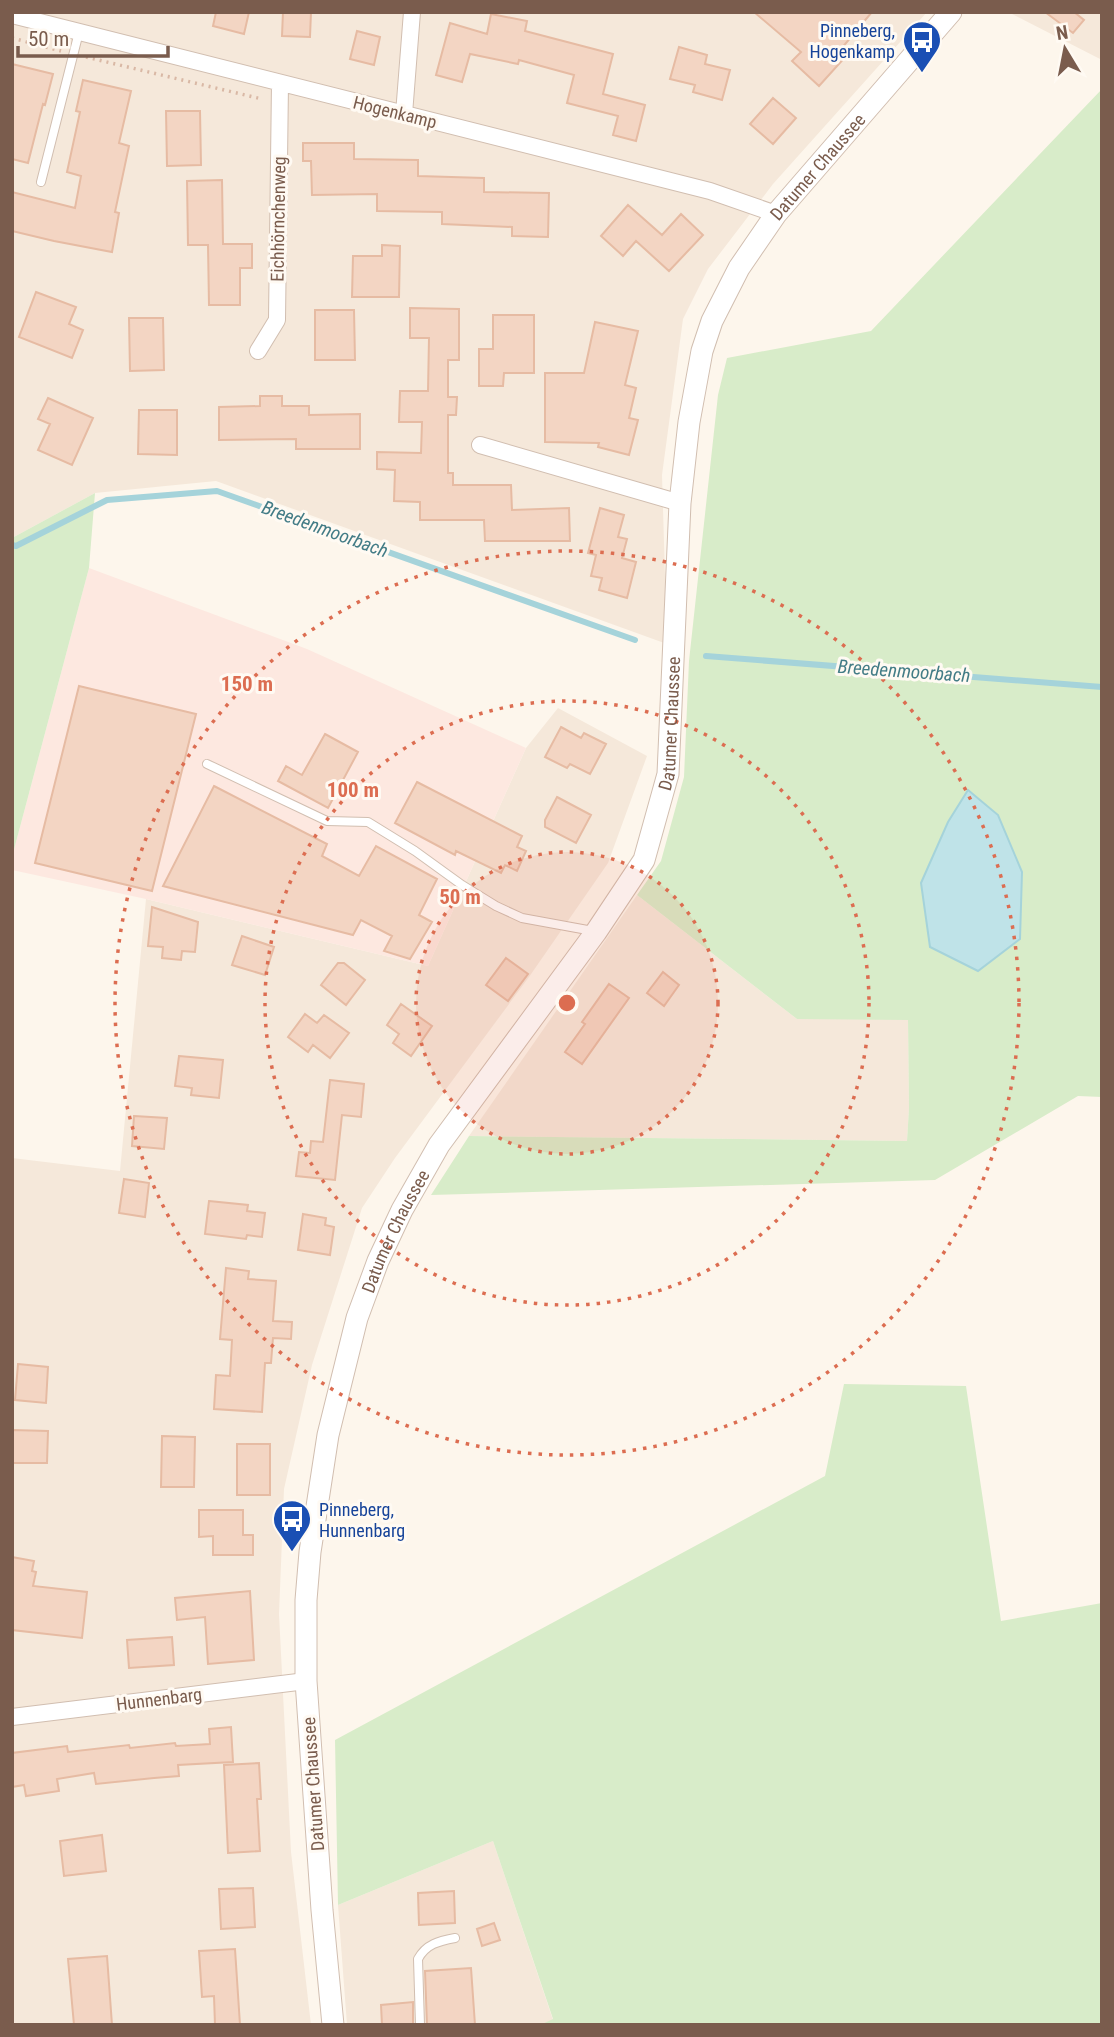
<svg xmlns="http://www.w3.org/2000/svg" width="1114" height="2037" viewBox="0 0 1114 2037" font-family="'Roboto Condensed',sans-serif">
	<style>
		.residential { fill: #f5e8da }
		.commercial { fill: #fde8e0 }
		.green { fill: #d8ecc9 }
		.water { fill: #bfe3e8; stroke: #a5d3da; stroke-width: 2 }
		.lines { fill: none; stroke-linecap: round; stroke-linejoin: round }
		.stream { stroke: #a5d3da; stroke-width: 6 }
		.building { fill: #f3d5c3; stroke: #e6bba3; stroke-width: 2 }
		.service-casing { stroke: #d1beb0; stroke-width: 10 }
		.minor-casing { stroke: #d1beb0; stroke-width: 18 }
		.tertiary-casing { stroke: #d1beb0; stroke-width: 23 }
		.path { stroke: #d9b8a5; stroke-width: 3.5; stroke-dasharray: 2 5; stroke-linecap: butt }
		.service { stroke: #fff; stroke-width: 8 }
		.minor { stroke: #fff; stroke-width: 16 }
		.tertiary { stroke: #fff; stroke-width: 21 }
		.ring { fill: none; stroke: #dc6d51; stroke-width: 3.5; stroke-dasharray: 3.5 7 }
		.labels { text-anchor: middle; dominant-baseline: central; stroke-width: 6; stroke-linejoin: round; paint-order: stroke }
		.transit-label { font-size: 18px; fill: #164399; stroke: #fffaf3; text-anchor: end }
		.street-label { font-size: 18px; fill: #7a5c4d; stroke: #fffaf3 }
		.water-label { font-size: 19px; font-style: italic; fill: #437c86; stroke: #fffaf3 }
		.centre { fill: #dc6d51; stroke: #fffaf3; stroke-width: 3.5 }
		.ring-label { font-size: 21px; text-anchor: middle; font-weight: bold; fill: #dc6d51; stroke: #fffaf3; stroke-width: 6; stroke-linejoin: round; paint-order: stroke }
	</style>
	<rect width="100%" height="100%" fill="#fdf6ec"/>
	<path class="residential" d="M 12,12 L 927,12 L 773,184 L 708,269 L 683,319 L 662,475 L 667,644 L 216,481 L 95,493 L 12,538 Z
		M 1008,12 L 1102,12 L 1102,60 Z
		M 558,708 L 647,756 L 608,863 L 529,977 L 395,1158 L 362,1208 L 312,1365 L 284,1489 L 279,1614 L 291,1852 L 311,2025 L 12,2025 L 12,1158 L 120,1171 L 146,899 L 428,966 L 526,748 Z
		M 637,895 L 797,1019 L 908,1019 L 909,1108 L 907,1141 L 469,1136 Z
		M 493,1841 L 553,2020 L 540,2025 L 347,2025 L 338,1905 Z"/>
	<path class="commercial" d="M 89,568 L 307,649 L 526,748 L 428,966 L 146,899 L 12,870 L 12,857 Z"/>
	<path class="green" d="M 1102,89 L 1102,1097 L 1078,1096 L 935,1180 L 431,1195 L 469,1136 L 907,1141 L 909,1108 L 908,1020 L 797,1019 L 637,895 L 661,861 L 684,777 L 689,661 L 718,395 L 727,358 L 871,331 Z
		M 95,493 L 89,568 L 12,857 L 12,538 Z
		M 844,1384 L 966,1386 L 1001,1621 L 1102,1603 L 1102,2025 L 540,2025 L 553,2019 L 493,1841 L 338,1905 L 335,1740 L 825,1476 Z"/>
	<path class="water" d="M 968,790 L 998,815 L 1022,872 L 1020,939 L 978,971 L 930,947 L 921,883 L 948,822 Z"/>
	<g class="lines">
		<path class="stream" d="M 12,545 L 16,546 L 107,500 L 217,491 L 635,640
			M 706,656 L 1102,687"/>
	</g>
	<path class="building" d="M 216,12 L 249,12 L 244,34 L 213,26 Z
		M 283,12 L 311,12 L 310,37 L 282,36 Z
		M 754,12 L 872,12 L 841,49 L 847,55 L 819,86 L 792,61 L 801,52 Z
		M 1045,12 L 1074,12 L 1084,20 L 1073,33 Z
		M 491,14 L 527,21 L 525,31 L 613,54 L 603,94 L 645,105 L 636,141 L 613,135 L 618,116 L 567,103 L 574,75 L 519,60 L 518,64 L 470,54 L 462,82 L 436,75 L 450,23 L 487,34 Z
		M 357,31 L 380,37 L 374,65 L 350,59 Z
		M 679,47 L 707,55 L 705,64 L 730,70 L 722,100 L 693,92 L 695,85 L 670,79 Z
		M 12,64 L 53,74 L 45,105 L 43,104 L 28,163 L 12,159 Z
		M 83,80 L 131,91 L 119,143 L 129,146 L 115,212 L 119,213 L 112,252 L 54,241 L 12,231 L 12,192 L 75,208 L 81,176 L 67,172 L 80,112 L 76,111 Z
		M 773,98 L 796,118 L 773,144 L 750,124 Z
		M 166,111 L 200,111 L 201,165 L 167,166 Z
		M 303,143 L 354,143 L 354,159 L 418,160 L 418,176 L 484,178 L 484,192 L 549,193 L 548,237 L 512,236 L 512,227 L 442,224 L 442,212 L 377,211 L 377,194 L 312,195 L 311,161 L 303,161 Z
		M 222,180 L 223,244 L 252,244 L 252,268 L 240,268 L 240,305 L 209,305 L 208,245 L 188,245 L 187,181 Z
		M 628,205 L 662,235 L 681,214 L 703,235 L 669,271 L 636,241 L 623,256 L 601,236 Z
		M 382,245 L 400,246 L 399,297 L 352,297 L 353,256 L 382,256 Z
		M 36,292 L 76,307 L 69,324 L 83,330 L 72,358 L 19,337 Z
		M 410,308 L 459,309 L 459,360 L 448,360 L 448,397 L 457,397 L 456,415 L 448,415 L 448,473 L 453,473 L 453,485 L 511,485 L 512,510 L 569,508 L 570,541 L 485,541 L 484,520 L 420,520 L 420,502 L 394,501 L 395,470 L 377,469 L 377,452 L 421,453 L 422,422 L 399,422 L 400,391 L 428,391 L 429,338 L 410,338 Z
		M 315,310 L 354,310 L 355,360 L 315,360 Z
		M 493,315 L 534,315 L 534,373 L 504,373 L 503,386 L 479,386 L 479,349 L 493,349 Z
		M 129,318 L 163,318 L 164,370 L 130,371 Z
		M 595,322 L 638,331 L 625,385 L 636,388 L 629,418 L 638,420 L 629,455 L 598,447 L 599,443 L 545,442 L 545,373 L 584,373 Z
		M 260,396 L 282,396 L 282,406 L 309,406 L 309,415 L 360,414 L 360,449 L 296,449 L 296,439 L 219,440 L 219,407 L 260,406 Z
		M 48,398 L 93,418 L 72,465 L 38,450 L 50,424 L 38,419 Z
		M 139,410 L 177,410 L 177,455 L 138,454 Z
		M 600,508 L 624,515 L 618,537 L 627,539 L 622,558 L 636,562 L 627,598 L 599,590 L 602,578 L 591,576 L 596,555 L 588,553 Z
		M 79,686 L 196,714 L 152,891 L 35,863 Z
		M 561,727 L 581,738 L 584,733 L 606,744 L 590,774 L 570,764 L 567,768 L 545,757 Z
		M 325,734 L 358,752 L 328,808 L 278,781 L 286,766 L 302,775 Z
		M 417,782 L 522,836 L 517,847 L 526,851 L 517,871 L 505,865 L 501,873 L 456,851 L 455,855 L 395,823 Z
		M 214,786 L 327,844 L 322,856 L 359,876 L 376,846 L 437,879 L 419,915 L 432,922 L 410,959 L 384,951 L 392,936 L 361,920 L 353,935 L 163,886 Z
		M 557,797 L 591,815 L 576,843 L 545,827 L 545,820 Z
		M 152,907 L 198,922 L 195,952 L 182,951 L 181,960 L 162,958 L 163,947 L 148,946 Z
		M 242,936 L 274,947 L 265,975 L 232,965 Z
		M 506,958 L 528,974 L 508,1001 L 486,985 Z
		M 338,963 L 344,963 L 365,980 L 346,1005 L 321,985 Z
		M 663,972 L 679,985 L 664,1006 L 647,993 Z
		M 609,984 L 629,998 L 582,1064 L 565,1052 L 585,1024 L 582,1022 Z
		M 401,1004 L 432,1026 L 411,1056 L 393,1043 L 399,1034 L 387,1025 Z
		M 305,1014 L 317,1023 L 324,1015 L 349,1033 L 330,1058 L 313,1045 L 308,1052 L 288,1037 Z
		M 179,1056 L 223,1060 L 219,1098 L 191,1095 L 192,1088 L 175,1086 Z
		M 330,1080 L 364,1084 L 361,1117 L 342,1115 L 335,1180 L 296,1176 L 299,1152 L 310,1153 L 311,1141 L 323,1142 Z
		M 134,1116 L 167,1118 L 164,1149 L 132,1146 Z
		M 124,1179 L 149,1183 L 145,1217 L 119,1213 Z
		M 209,1201 L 248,1205 L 247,1211 L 265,1213 L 262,1237 L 247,1235 L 246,1239 L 205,1234 Z
		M 303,1214 L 326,1218 L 325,1225 L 334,1227 L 330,1255 L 298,1250 Z
		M 226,1268 L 249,1271 L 248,1279 L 276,1281 L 273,1321 L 292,1322 L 291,1339 L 273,1338 L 271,1363 L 265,1363 L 262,1412 L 214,1409 L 216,1375 L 230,1376 L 232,1340 L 220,1339 Z
		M 18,1364 L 48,1367 L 46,1403 L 15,1400 Z
		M 12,1430 L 48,1431 L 47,1463 L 12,1463 Z
		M 162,1436 L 195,1437 L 194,1487 L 161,1487 Z
		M 237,1444 L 270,1444 L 270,1495 L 237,1495 Z
		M 199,1510 L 243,1510 L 243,1535 L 253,1535 L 253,1555 L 213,1555 L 213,1536 L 199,1537 Z
		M 12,1557 L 34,1561 L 32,1571 L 36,1572 L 33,1586 L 87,1592 L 82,1638 L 12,1630 Z
		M 250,1591 L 254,1660 L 208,1664 L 205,1617 L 177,1620 L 175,1598 Z
		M 172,1637 L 174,1665 L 129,1668 L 127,1640 Z
		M 231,1727 L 233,1762 L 178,1765 L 179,1776 L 154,1778 L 96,1784 L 94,1773 L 57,1779 L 59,1791 L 26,1796 L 24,1785 L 12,1787 L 12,1753 L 67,1746 L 68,1752 L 129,1745 L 130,1748 L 175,1743 L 176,1746 L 210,1744 L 209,1729 Z
		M 259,1763 L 261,1799 L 257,1799 L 260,1851 L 228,1853 L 224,1765 Z
		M 102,1835 L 106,1871 L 64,1876 L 60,1841 Z
		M 253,1888 L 255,1927 L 221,1929 L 219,1889 Z
		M 454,1891 L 455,1923 L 419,1925 L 418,1893 Z
		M 494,1923 L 500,1940 L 482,1946 L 477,1929 Z
		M 235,1949 L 240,2025 L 215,2025 L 214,1996 L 202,1997 L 199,1951 Z
		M 107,1956 L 112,2025 L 74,2025 L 68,1959 Z
		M 471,1968 L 475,2025 L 427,2025 L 425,1971 Z
		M 413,2002 L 413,2025 L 382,2025 L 381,2005 Z"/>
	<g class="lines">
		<defs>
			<path id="service" d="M 41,182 L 79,32
				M 207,764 L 327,821 L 368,822 L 415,851 L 462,885 L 496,906 L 522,918 L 593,931
				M 420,2025 L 418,1959 C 426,1944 439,1941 455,1938"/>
			<path id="minor" d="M 12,15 L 710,191 L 776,214
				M 404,114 L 412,12
				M 258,351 L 277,320 L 280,83
				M 480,445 L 680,503
				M 12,1717 L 306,1681"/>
			<g id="tertiary">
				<path id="s1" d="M 333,2025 L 322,1910 L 306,1681 L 306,1600 L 310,1552 L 328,1435 L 357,1318 L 378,1261 L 402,1210 L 439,1145 L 596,932 L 644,860 L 668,774 L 680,503 L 689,422 L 702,351 L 712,321 L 739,268 L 776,214 L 951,12"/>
			</g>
		</defs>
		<use href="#service" class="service-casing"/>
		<use href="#minor" class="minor-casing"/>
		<use href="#tertiary" class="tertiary-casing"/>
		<path class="path" d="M 12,38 L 61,51
			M 86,57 L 262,99"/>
		<use href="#service" class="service"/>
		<use href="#minor" class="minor"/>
		<use href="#tertiary" class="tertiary"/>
	</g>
	<circle cx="567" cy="1003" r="151" fill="#dc6d51" fill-opacity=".12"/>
	<g class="ring">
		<circle cx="567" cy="1003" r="151"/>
		<circle cx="567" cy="1003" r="302"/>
		<circle cx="567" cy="1003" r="452"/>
	</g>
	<defs>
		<symbol id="bus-pin" viewBox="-11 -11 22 30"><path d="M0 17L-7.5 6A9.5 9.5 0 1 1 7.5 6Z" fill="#1a4fb4" stroke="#fffaf3"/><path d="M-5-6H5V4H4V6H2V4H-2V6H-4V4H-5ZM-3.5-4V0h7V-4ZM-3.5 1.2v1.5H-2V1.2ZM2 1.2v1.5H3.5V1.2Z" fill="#fff"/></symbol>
	</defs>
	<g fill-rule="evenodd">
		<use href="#bus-pin" x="900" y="18" width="44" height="60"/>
		<use href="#bus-pin" x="270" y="1497" width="44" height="60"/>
	</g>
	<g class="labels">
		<g class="transit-label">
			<text x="895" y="30">Pinneberg,<tspan x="895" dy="21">Hogenkamp</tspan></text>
			<text x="319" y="1509" text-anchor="start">Pinneberg,<tspan x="319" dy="21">Hunnenbarg</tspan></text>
		</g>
		<g class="street-label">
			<text transform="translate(395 112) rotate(14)">Hogenkamp</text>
			<text stroke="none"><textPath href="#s1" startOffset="1990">Datumer Chaussee</textPath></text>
			<text transform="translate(278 219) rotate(-89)">Eichhörnchenweg</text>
			<text stroke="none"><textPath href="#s1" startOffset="1396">Datumer Chaussee</textPath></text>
			<text stroke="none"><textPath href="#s1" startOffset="808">Datumer Chaussee</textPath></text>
			<text transform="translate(159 1699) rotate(-7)">Hunnenbarg</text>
			<text transform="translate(313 1784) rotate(-94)">Datumer Chaussee</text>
		</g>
		<g class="water-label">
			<text transform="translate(325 529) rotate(20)">Breedenmoorbach</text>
			<text transform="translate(904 671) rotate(4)">Breedenmoorbach</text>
		</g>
	</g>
	<circle cx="567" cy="1003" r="10" class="centre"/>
	<g class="ring-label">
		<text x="247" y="691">150 m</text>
		<text x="353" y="797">100 m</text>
		<text x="460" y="904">50 m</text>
	</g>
	<rect width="1114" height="2037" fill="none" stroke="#7a5c4d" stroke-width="28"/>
	<g transform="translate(1065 49) rotate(350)" stroke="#fffaf3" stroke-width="5" paint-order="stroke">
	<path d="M0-5L12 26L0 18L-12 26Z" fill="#7a5c4d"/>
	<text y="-10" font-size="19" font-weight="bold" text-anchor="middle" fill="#7a5c4d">N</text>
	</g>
	<path d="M18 46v10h150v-10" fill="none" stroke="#7a5c4d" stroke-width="3.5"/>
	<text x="28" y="46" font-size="21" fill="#7a5c4d" stroke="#fffaf3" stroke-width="5" paint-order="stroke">50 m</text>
</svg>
